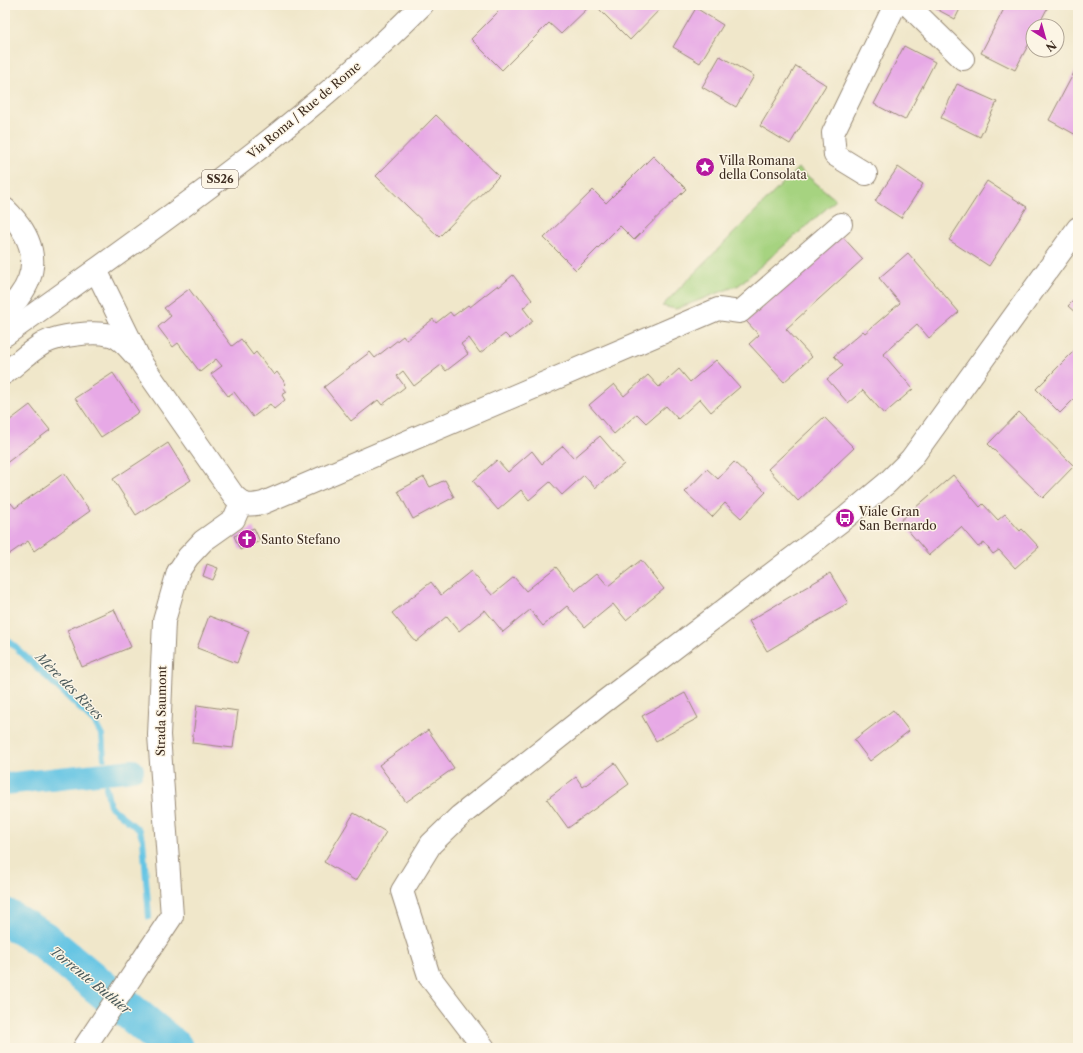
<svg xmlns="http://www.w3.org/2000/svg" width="1083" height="1053" viewBox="0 0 1083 1053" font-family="'Libre Caslon Text',serif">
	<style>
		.green { fill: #a6d380; stroke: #707e4f }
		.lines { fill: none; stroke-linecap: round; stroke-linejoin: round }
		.stream { stroke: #65c5e4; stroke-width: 6 }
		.canal { stroke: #65c5e4; stroke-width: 22 }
		.river { stroke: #65c5e4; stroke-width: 38 }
		.building { fill: #e7a9e6 }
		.minor-casing { stroke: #968874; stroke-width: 24 }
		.major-casing { stroke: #968874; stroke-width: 24 }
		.minor { stroke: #fff; stroke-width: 22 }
		.major { stroke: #fff; stroke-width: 22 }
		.labels { text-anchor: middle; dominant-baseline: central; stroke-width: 3; stroke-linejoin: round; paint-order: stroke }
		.shield { fill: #fcf5e5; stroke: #75675a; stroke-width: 1 }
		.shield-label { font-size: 11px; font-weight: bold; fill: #3b2a1e }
		.street-label { font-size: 12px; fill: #3b2a1e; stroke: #fcf5e5 }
		.poi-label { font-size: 12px; fill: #3b2a1e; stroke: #fcf5e5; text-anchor: start }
		.water-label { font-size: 13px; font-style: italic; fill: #485859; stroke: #fcf5e5 }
	</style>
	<rect width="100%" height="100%" fill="#fcf5e5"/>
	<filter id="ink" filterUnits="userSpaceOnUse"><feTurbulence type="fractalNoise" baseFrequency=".025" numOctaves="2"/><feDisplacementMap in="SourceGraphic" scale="8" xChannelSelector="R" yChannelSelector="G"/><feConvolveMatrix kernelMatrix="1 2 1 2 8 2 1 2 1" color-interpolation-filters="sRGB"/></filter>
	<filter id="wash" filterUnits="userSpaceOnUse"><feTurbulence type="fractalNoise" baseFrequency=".012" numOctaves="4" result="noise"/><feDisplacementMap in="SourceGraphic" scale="16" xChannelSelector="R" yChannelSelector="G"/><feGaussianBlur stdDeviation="0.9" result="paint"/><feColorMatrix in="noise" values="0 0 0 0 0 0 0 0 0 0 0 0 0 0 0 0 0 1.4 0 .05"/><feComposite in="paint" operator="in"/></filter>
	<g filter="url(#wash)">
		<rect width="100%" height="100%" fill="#f0e7ca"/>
		<path class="green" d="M 798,168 L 836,200 L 739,285 L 676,309 L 662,306 Z"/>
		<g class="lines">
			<path class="stream" d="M 5,637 L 95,723 L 102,736 L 104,758
				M 106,787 L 110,806 L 139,830 L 143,839 L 149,917"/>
			<path class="canal" d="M 5,784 L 133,770"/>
			<path class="river" d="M 5,917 L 42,939 L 174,1048"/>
		</g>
		<g id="blocks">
			<path class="building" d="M 505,5 L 591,5 L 561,34 L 549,23 L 502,70 L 471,39 Z
				M 595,5 L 660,5 L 662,7 L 630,40 Z
				M 929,5 L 962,5 L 955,19 Z
				M 1006,5 L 1049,5 L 1038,26 L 1033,26 L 1033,36 L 1015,70 L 981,53 Z
				M 696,8 L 723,25 L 700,63 L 673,47 Z
				M 904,46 L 935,62 L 905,120 L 874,104 Z
				M 720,56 L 754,76 L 736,107 L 702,87 Z
				M 1078,65 L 1078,136 L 1049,120 Z
				M 796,66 L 826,85 L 790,144 L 760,126 Z
				M 957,84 L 997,102 L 980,137 L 941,118 Z
				M 436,115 L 499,176 L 439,237 L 376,176 Z
				M 653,156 L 686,189 L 634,240 L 620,226 L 576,270 L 544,238 L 593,190 L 606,203 Z
				M 898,167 L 923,184 L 901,218 L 875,201 Z
				M 987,181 L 1027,207 L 989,266 L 949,240 Z
				M 841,235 L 863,259 L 786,329 L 812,357 L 784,382 L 749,344 L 759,335 L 746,321 Z
				M 908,253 L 959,312 L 929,338 L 917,324 L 883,354 L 913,389 L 884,414 L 863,390 L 848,403 L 827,379 L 843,366 L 834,356 L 863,331 L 865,333 L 900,303 L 879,278 Z
				M 513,275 L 532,300 L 523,308 L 533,321 L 510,339 L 505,334 L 480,353 L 469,338 L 461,344 L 468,354 L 446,371 L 441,365 L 414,386 L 403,371 L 397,376 L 405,387 L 382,405 L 378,400 L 351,421 L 324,387 L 370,352 L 375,358 L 403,336 L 406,340 L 433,319 L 436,323 L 450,312 L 453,316 L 468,305 L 470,307 L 498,285 L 499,287 Z
				M 189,289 L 232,346 L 241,339 L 253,355 L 256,352 L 274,375 L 277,372 L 286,384 L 283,387 L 287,392 L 282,395 L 285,400 L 274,409 L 270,404 L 253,417 L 234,392 L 228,396 L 211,374 L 222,366 L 216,359 L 200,372 L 178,343 L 173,347 L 158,327 L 171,316 L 164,308 Z
				M 1078,296 L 1078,315 L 1068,306 Z
				M 1078,347 L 1078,395 L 1060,413 L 1036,389 Z
				M 716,360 L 740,387 L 711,412 L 700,399 L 678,419 L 666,406 L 646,423 L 637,414 L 614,434 L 589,405 L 614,384 L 624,396 L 648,375 L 659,387 L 679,369 L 690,382 Z
				M 113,373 L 139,412 L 101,437 L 75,398 Z
				M 30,405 L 50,430 L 5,464 L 5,424 Z
				M 1019,412 L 1074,466 L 1043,498 L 988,444 Z
				M 824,417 L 854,448 L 798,501 L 768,469 Z
				M 600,436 L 624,464 L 595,488 L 584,475 L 562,495 L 550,482 L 529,500 L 521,490 L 498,510 L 473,481 L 497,460 L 508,472 L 532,451 L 542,464 L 563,446 L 574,458 Z
				M 168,443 L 191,480 L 136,515 L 113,479 Z
				M 734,462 L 766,492 L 741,518 L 725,503 L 712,517 L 685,492 L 707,469 L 718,479 Z
				M 64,473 L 90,511 L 34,551 L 28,541 L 5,557 L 5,507 L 11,503 L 15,508 Z
				M 953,475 L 980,507 L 983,504 L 998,520 L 1005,514 L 1020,531 L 1022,529 L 1039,547 L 1015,568 L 999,550 L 993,554 L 984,543 L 978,547 L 961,527 L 929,555 L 900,521 Z
				M 424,477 L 430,487 L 445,480 L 454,497 L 413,519 L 398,491 Z
				M 254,528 L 260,541 L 240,550 L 234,536 Z
				M 641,560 L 664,589 L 626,620 L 613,604 L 585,627 L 567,606 L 543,626 L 530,610 L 503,632 L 485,610 L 459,631 L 447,616 L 416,642 L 392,613 L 431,582 L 441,595 L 471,571 L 492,595 L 514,577 L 526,591 L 556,567 L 575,591 L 597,573 L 608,586 Z
				M 207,564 L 218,568 L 213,580 L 203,576 Z
				M 830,573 L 848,603 L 767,651 L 749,621 Z
				M 114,609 L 131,647 L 82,667 L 67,630 Z
				M 209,616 L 249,631 L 237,663 L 197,648 Z
				M 685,693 L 698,718 L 656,741 L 642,716 Z
				M 197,705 L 238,711 L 233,748 L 192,743 Z
				M 893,710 L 909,731 L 870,761 L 854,740 Z
				M 428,730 L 454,768 L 406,802 L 379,765 Z
				M 615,763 L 629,784 L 568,828 L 547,799 L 576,777 L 583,787 Z
				M 354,813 L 386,832 L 356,881 L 324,862 Z"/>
		</g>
	</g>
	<g filter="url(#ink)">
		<use href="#blocks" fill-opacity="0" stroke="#968874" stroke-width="1"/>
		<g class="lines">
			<defs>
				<path id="minor" d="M 908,5 L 963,59
					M 866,174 L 835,155 L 833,133 L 895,5
					M 5,209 C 32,235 43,265 19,297 C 16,302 10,305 5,309
					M 96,270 L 142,364 L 234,496 C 245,506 248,506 263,503 L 718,309 L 740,312 L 841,224
					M 5,373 C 18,363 30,351 44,343 C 59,335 94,331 110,335 C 120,337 128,347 134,354
					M 84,1048 L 172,916 L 159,735 L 164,621 L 178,572 L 188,557 L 203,541 L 234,519 L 241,503"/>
				<path id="major" d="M 5,335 C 148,232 297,131 422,5
					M 484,1048 L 429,976 L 402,891 L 431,844 L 460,816 L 601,704 L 845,518 L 887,483 L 911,459 L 1078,228"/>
			</defs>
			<use href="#minor" class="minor-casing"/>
			<use href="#major" class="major-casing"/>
			<use href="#minor" class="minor"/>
			<use href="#major" class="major"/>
		</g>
	</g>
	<defs>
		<symbol id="sight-disc" viewBox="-11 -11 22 22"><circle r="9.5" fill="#b5179e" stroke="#fcf5e5"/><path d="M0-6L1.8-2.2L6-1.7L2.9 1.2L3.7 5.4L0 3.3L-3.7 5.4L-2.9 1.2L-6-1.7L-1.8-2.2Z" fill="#fff"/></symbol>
		<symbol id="bus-disc" viewBox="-11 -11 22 22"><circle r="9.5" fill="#b5179e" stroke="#fcf5e5"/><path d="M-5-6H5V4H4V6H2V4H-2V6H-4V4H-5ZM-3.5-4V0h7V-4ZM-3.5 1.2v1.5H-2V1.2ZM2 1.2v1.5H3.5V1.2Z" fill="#fff"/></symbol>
		<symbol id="church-disc" viewBox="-11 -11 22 22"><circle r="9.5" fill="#b5179e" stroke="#fcf5e5"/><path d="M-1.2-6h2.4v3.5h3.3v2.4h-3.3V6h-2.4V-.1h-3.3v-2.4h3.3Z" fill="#fff"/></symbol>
	</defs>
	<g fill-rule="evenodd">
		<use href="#sight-disc" x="694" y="156" width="22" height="22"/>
		<use href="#bus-disc" x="834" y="507" width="22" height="22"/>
		<use href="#church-disc" x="236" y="528" width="22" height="22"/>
	</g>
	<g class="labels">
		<rect class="shield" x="202" y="170" width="36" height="18" rx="3"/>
		<g class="shield-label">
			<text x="220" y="179">SS26</text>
		</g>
		<g class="street-label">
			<text transform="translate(304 110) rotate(-40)">Via Roma / Rue de Rome</text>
			<text transform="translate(161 711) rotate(-89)">Strada Saumont</text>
		</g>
		<g class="poi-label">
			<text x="719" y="160">Villa Romana<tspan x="719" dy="14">della Consolata</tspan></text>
			<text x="859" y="511">Viale Gran<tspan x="859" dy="14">San Bernardo</tspan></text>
			<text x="261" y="539">Santo Stefano</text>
		</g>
		<g class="water-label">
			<text transform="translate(70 686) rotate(45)">Mère des Rives</text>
			<text transform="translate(91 980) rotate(39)">Torrente Buthier</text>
		</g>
	</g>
	<rect width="1083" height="1053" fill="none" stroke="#fcf5e5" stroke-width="20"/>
	<g transform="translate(1045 38) rotate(143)"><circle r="19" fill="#fcf5e5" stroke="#afa495"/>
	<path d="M0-3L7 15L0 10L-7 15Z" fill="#b5179e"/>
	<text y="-6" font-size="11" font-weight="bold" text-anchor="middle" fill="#3b2a1e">N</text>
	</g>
</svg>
